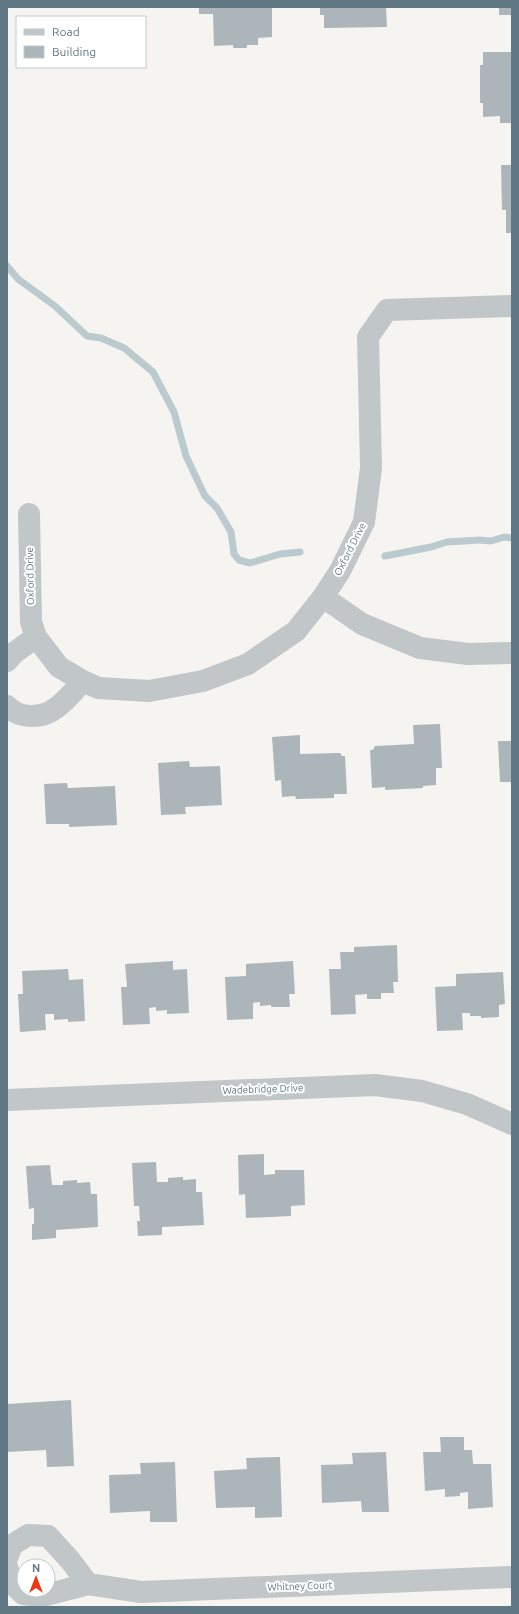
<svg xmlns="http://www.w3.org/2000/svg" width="519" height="1614" viewBox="0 0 519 1614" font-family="Ubuntu,sans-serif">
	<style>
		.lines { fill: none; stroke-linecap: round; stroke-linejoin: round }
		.stream { stroke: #bbcace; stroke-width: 7 }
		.building { fill: #acb6ba }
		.minor { stroke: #c1c6c9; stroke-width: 22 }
		.labels { text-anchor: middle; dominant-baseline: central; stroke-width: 4; stroke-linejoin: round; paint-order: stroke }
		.street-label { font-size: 10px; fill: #607784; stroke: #fff }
	</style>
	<rect width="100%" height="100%" fill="#f5f4f0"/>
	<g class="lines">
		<path class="stream" d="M 7,266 L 18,279 L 55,306 L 87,336 L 101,338 L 124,348 L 153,372 L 174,412 L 186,456 L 205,496 L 217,508 L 231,532 L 234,554 L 239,560 L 250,563 L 280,554 L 300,552
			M 385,556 L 431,547 L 447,542 L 480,540 L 491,541 L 504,537 L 512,538"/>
	</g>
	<path class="building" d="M 199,7 L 272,7 L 272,37 L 258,38 L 258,45 L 247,45 L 247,48 L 233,48 L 233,45 L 214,46 L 213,14 L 199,14 Z
		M 320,7 L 386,7 L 387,27 L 324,28 L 324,15 L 320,15 Z
		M 499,7 L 512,7 L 512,15 L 499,15 Z
		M 483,52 L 512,52 L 512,123 L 500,123 L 500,116 L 483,117 L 483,103 L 480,103 L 480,65 L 483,65 Z
		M 501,165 L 512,165 L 512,233 L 506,233 L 506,210 L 502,210 Z
		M 440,724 L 442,768 L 436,768 L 436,785 L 423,786 L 423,788 L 385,790 L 385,787 L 372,788 L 370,750 L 373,750 L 375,746 L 414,744 L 413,725 Z
		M 300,735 L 300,754 L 340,753 L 342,756 L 345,756 L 347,794 L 334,794 L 334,798 L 296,799 L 295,796 L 282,797 L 281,780 L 275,781 L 272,737 Z
		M 498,741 L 512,741 L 512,782 L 500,782 Z
		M 189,761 L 190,767 L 220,766 L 222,805 L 185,807 L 186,814 L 161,815 L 158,763 Z
		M 67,783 L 68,788 L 115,786 L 117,825 L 69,827 L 69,824 L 46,824 L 44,784 Z
		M 397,945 L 398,982 L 393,982 L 394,993 L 381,993 L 381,999 L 367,999 L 367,994 L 355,995 L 356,1014 L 331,1015 L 329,969 L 341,969 L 340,952 L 354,952 L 354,947 Z
		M 173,961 L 173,970 L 187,969 L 189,1013 L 167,1014 L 167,1010 L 156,1011 L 156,1007 L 149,1008 L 150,1024 L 123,1025 L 121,987 L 127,987 L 125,964 Z
		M 293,961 L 295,994 L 289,994 L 290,1007 L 271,1007 L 271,1005 L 260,1006 L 260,1002 L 253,1003 L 253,1019 L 227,1020 L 225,977 L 246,976 L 246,964 Z
		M 68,969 L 69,980 L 83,979 L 85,1021 L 68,1022 L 68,1019 L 54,1020 L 54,1014 L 45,1014 L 46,1030 L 20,1032 L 18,994 L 23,994 L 22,971 Z
		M 503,972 L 505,1004 L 499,1005 L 499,1017 L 481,1018 L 481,1016 L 470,1016 L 470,1013 L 462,1013 L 463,1030 L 437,1031 L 435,987 L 456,986 L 456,974 Z
		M 264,1154 L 264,1175 L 275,1174 L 275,1170 L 304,1170 L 305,1205 L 291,1206 L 291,1216 L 246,1218 L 245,1194 L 239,1195 L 238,1155 Z
		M 156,1162 L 157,1182 L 168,1182 L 168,1178 L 183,1177 L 183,1180 L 196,1179 L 196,1192 L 202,1192 L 204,1225 L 162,1227 L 162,1235 L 138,1236 L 137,1221 L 140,1221 L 139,1206 L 134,1206 L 132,1163 Z
		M 50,1165 L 52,1185 L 63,1185 L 63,1181 L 77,1180 L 77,1183 L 90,1182 L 91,1194 L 97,1194 L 98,1227 L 56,1230 L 56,1238 L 32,1240 L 32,1224 L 34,1224 L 34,1208 L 29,1209 L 26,1166 Z
		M 71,1400 L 74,1466 L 47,1467 L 46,1450 L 7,1452 L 7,1404 Z
		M 440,1437 L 464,1437 L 464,1450 L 472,1450 L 473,1464 L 491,1464 L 493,1507 L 468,1509 L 468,1492 L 460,1493 L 460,1496 L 445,1497 L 445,1489 L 425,1491 L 423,1452 L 441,1452 Z
		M 386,1452 L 389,1512 L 362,1512 L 361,1501 L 322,1503 L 321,1465 L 353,1464 L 352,1453 Z
		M 280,1457 L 282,1517 L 255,1518 L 255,1507 L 216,1508 L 214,1471 L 247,1469 L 246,1458 Z
		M 175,1462 L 177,1522 L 150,1522 L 150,1511 L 110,1513 L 109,1475 L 141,1474 L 140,1463 Z"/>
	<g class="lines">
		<path class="minor" d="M 29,514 L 31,622 L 36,637 L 59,667 L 83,681 L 98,688 L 149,691 L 203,681 L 248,664 L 296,631 L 323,597 L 340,571 L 364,522 L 371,468 L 368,337 L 387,310 L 512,306
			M 323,597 L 362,624 L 420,648 L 468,654 L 512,653
			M 7,661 L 14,653 L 36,637
			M 7,706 C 19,719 42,719 56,708 C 66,701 75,690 83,681
			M 7,1100 L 375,1085 L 422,1091 L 467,1104 L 512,1124
			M 7,1558 L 12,1545 L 28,1535 L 48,1536 L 70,1560 L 88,1584
			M 7,1567 L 12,1583 L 23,1594 L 42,1596 L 88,1584 L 141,1592 L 512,1577"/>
	</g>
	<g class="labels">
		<g class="street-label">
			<text transform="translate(350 549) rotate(-63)">Oxford Drive</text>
			<text transform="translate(30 576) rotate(-91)">Oxford Drive</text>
			<text transform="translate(263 1089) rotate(-2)">Wadebridge Drive</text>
			<text transform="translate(300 1586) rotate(-2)">Whitney Court</text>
		</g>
	</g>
	<rect width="519" height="1614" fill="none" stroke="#607784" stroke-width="16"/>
	<rect x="16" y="16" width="130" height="52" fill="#ffffff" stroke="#bfc9ce"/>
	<rect x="24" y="29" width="20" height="6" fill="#c1c6c9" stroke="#bfc9ce"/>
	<text x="52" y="36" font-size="12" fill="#607784">Road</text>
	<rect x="24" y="46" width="20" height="12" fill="#acb6ba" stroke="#bfc9ce"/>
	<text x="52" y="56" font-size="12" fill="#607784">Building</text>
	<g transform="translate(36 1578)"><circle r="19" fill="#ffffff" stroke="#bfc9ce"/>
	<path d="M0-3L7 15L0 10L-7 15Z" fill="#f33411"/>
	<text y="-6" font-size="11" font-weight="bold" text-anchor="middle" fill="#607784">N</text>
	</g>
</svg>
